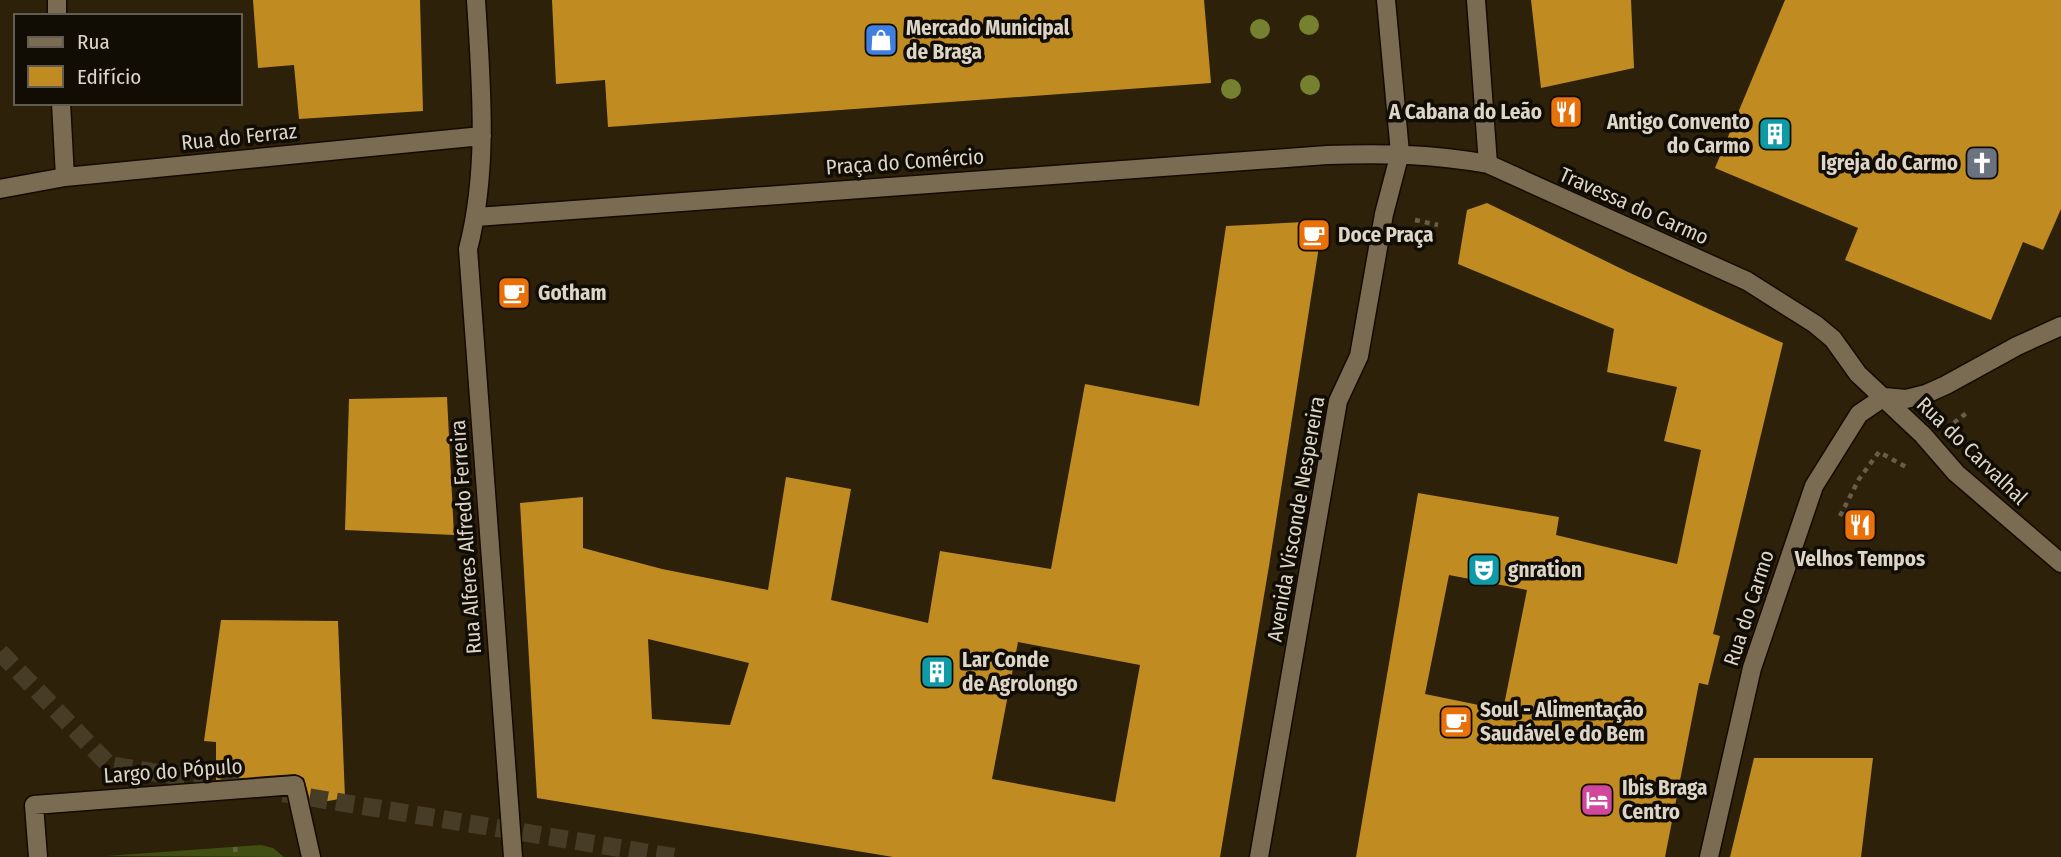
<svg xmlns="http://www.w3.org/2000/svg" width="2061" height="857" viewBox="0 0 2061 857" font-family="'Fira Sans Condensed',sans-serif">
	<style>
		.green { fill: #404e12 }
		.building { fill: #c08c22; fill-rule: evenodd }
		.lines { fill: none; stroke-linecap: round; stroke-linejoin: round }
		.major-tunnel { stroke: #473c26; stroke-width: 18; stroke-dasharray: 18 9; stroke-linecap: butt }
		.minor-casing { stroke: #150a00; stroke-width: 21 }
		.path { stroke: #675d49; stroke-width: 4.5; stroke-dasharray: 5 5; stroke-linecap: butt }
		.minor { stroke: #7a6b53; stroke-width: 18 }
		.tree { fill: #75812f }
		.labels { text-anchor: middle; dominant-baseline: central; stroke-width: 7; stroke-linejoin: round; paint-order: stroke }
		.poi-label { font-size: 21px; font-weight: bold; fill: #ddd5c8; stroke: #110c04; text-anchor: start }
		.street-label { font-size: 21px; fill: #ddd5c8; stroke: #110c04 }
	</style>
	<rect width="100%" height="100%" fill="#2d210a"/>
	<path class="green" d="M 261,845 L 273,848 L 284,857 L 106,856 Z"/>
	<path class="building" d="M 253,0 L 420,0 L 423,111 L 299,119 L 294,65 L 258,68 Z
		M 552,0 L 1204,0 L 1211,83 L 608,127 L 605,80 L 556,84 Z
		M 1531,0 L 1631,0 L 1634,68 L 1541,88 Z
		M 1785,0 L 2061,0 L 2061,209 L 2043,250 L 2023,242 L 1991,320 L 1845,260 L 1858,228 L 1715,168 Z
		M 1487,203 L 1628,272 L 1783,343 L 1713,634 L 1720,636 L 1708,685 L 1699,683 L 1665,857 L 1356,857 L 1418,493 L 1559,517 L 1556,535 L 1677,564 L 1701,450 L 1664,441 L 1677,387 L 1607,372 L 1614,329 L 1458,264 L 1467,210 ZM 1449,575 L 1527,590 L 1503,710 L 1425,694 Z
		M 1323,221 L 1269,566 L 1220,857 L 893,857 L 537,798 L 520,503 L 583,497 L 583,548 L 662,569 L 768,590 L 786,477 L 851,489 L 831,600 L 928,623 L 940,551 L 1051,569 L 1085,384 L 1199,406 L 1226,226 ZM 648,639 L 749,663 L 730,725 L 652,719 ZM 1018,642 L 1140,665 L 1115,802 L 992,779 Z
		M 447,397 L 454,535 L 345,530 L 349,399 Z
		M 221,620 L 338,621 L 345,798 L 311,804 L 304,778 L 295,774 L 216,780 L 216,742 L 204,741 Z
		M 1754,758 L 1873,758 L 1861,857 L 1730,857 Z"/>
	<g class="lines">
		<path class="major-tunnel" d="M 0,652 L 109,765 L 238,786
			M 283,793 L 674,857"/>
		<defs>
			<path id="minor" d="M 57,0 L 57,16
				M 476,0 C 481,83 489,168 468,249 L 513,857
				M 1476,0 L 1488,164
				M 61,103 L 65,177
				M 0,189 L 65,177 L 482,136
				M 477,217 L 1327,155 C 1383,153 1433,154 1488,164 L 1747,281 L 1815,324 L 1833,339 L 1858,374 L 1923,435 L 1956,473 L 2061,563
				M 1884,397 L 1906,399 L 1926,394 L 1946,385 L 2017,346 L 2061,326
				M 38,857 L 34,805 L 295,785 L 311,857
				M 1259,857 L 1338,401 L 1359,356 L 1384,214 L 1400,153 L 1386,0
				M 1709,857 L 1752,668 L 1814,486 L 1859,414 L 1884,397"/>
		</defs>
		<use href="#minor" class="minor-casing"/>
		<path class="path" d="M 1415,220 L 1438,225
			M 1954,423 L 1969,411
			M 1840,516 L 1859,479 L 1879,452 L 1906,467
			M 235,847 L 236,857"/>
		<use href="#minor" class="minor"/>
	</g>
	<g class="tree">
		<circle cx="1309" cy="25" r="10"/>
		<circle cx="1260" cy="29" r="10"/>
		<circle cx="1310" cy="85" r="10"/>
		<circle cx="1231" cy="89" r="10"/>
	</g>
	<defs>
		<symbol id="shop-square" viewBox="-11 -11 22 22"><rect x="-9" y="-9" width="18" height="18" rx="4" fill="#3f7fe0" stroke="#110c04"/><path d="M-5-2.5h2.3a2.7 3.5 0 0 1 5.4 0H5L5.5 6h-11ZM-1.5-2.5h3a1.5 2.3 0 0 0-3 0Z" fill="#fff"/></symbol>
		<symbol id="restaurant-square" viewBox="-11 -11 22 22"><rect x="-9" y="-9" width="18" height="18" rx="4" fill="#e8710a" stroke="#110c04"/><path d="M-5-6h1v4h1v-4h1v4h1v-4h1v5L-1.5 .5V6h-2V.5L-5-1ZM5-6V6H3V1.5H1.5Q1.5-4 5-6Z" fill="#fff"/></symbol>
		<symbol id="building-square" viewBox="-11 -11 22 22"><rect x="-9" y="-9" width="18" height="18" rx="4" fill="#0f9aa8" stroke="#110c04"/><path d="M-4-6H4V6H1V3H-1V6H-4ZM-2.5-4.3h1.7v1.8h-1.7ZM.8-4.3h1.7v1.8H.8ZM-2.5-1h1.7V.8h-1.7ZM.8-1h1.7V.8H.8Z" fill="#fff"/></symbol>
		<symbol id="church-square" viewBox="-11 -11 22 22"><rect x="-9" y="-9" width="18" height="18" rx="4" fill="#6b7280" stroke="#110c04"/><path d="M-1.2-6h2.4v3.5h3.3v2.4h-3.3V6h-2.4V-.1h-3.3v-2.4h3.3Z" fill="#fff"/></symbol>
		<symbol id="cafe-square" viewBox="-11 -11 22 22"><rect x="-9" y="-9" width="18" height="18" rx="4" fill="#e8710a" stroke="#110c04"/><path d="M-5.5-4.5H6V0H3Q3 3.5 0 3.5H-2.5Q-5.5 3.5-5.5 0ZM3-3.2v2h1.7v-2ZM-6 4.5H4V6H-6Z" fill="#fff"/></symbol>
		<symbol id="theatre-square" viewBox="-11 -11 22 22"><rect x="-9" y="-9" width="18" height="18" rx="4" fill="#0f9aa8" stroke="#110c04"/><path d="M-5-5.5Q0-4 5-5.5V0Q5 5 0 6Q-5 5-5 0ZM-3.3-2.5H-1v1.5H-3.3ZM1-2.5H3.3v1.5H1ZM-2.8 1Q0 5.5 2.8 1Z" fill="#fff"/></symbol>
		<symbol id="hotel-square" viewBox="-11 -11 22 22"><rect x="-9" y="-9" width="18" height="18" rx="4" fill="#d1479c" stroke="#110c04"/><path d="M-6-4.5h1.5V1H6V5H4.5V3h-9V5H-6ZM-4 0a1.8 1.8 0 1 1 3.6 0ZM.5 0V-2.5h3Q6-2.5 6 0Z" fill="#fff"/></symbol>
	</defs>
	<g fill-rule="evenodd">
		<use href="#shop-square" x="862" y="21" width="38" height="38"/>
		<use href="#restaurant-square" x="1547" y="93" width="38" height="38"/>
		<use href="#building-square" x="1756" y="115" width="38" height="38"/>
		<use href="#church-square" x="1963" y="144" width="38" height="38"/>
		<use href="#cafe-square" x="1295" y="216" width="38" height="38"/>
		<use href="#cafe-square" x="495" y="274" width="38" height="38"/>
		<use href="#restaurant-square" x="1841" y="506" width="38" height="38"/>
		<use href="#theatre-square" x="1465" y="551" width="38" height="38"/>
		<use href="#building-square" x="918" y="653" width="38" height="38"/>
		<use href="#cafe-square" x="1437" y="703" width="38" height="38"/>
		<use href="#hotel-square" x="1578" y="781" width="38" height="38"/>
	</g>
	<g class="labels">
		<g class="poi-label">
			<text x="906" y="28">Mercado Municipal<tspan x="906" dy="24">de Braga</tspan></text>
			<text x="1542" y="112" text-anchor="end">A Cabana do Leão</text>
			<text x="1750" y="122" text-anchor="end">Antigo Convento<tspan x="1750" dy="24">do Carmo</tspan></text>
			<text x="1958" y="163" text-anchor="end">Igreja do Carmo</text>
			<text x="1338" y="235">Doce Praça</text>
			<text x="538" y="293">Gotham</text>
			<text x="1860" y="559" text-anchor="middle">Velhos Tempos</text>
			<text x="1508" y="570">gnration</text>
			<text x="962" y="660">Lar Conde<tspan x="962" dy="24">de Agrolongo</tspan></text>
			<text x="1480" y="710">Soul - Alimentação<tspan x="1480" dy="24">Saudável e do Bem</tspan></text>
			<text x="1622" y="788">Ibis Braga<tspan x="1622" dy="24">Centro</tspan></text>
		</g>
		<g class="street-label">
			<text transform="translate(239 137) rotate(-6)">Rua do Ferraz</text>
			<text transform="translate(905 162) rotate(-4)">Praça do Comércio</text>
			<text transform="translate(1634 206) rotate(24)">Travessa do Carmo</text>
			<text transform="translate(1972 451) rotate(44)">Rua do Carvalhal</text>
			<text transform="translate(1296 519) rotate(-80)">Avenida Visconde Nespereira</text>
			<text transform="translate(466 537) rotate(-94)">Rua Alferes Alfredo Ferreira</text>
			<text transform="translate(1749 608) rotate(-72)">Rua do Carmo</text>
			<text transform="translate(173 771) rotate(-4)">Largo do Pópulo</text>
		</g>
	</g>
	<rect x="14" y="14" width="228" height="91" fill="#110c04" stroke="#635c52" stroke-width="2"/>
	<rect x="28" y="37" width="35" height="10" fill="#7a6b53" stroke="#635c52" stroke-width="2"/>
	<text x="77" y="49" font-size="21" fill="#ddd5c8">Rua</text>
	<rect x="28" y="66" width="35" height="21" fill="#c08c22" stroke="#635c52" stroke-width="2"/>
	<text x="77" y="84" font-size="21" fill="#ddd5c8">Edifício</text>
</svg>
